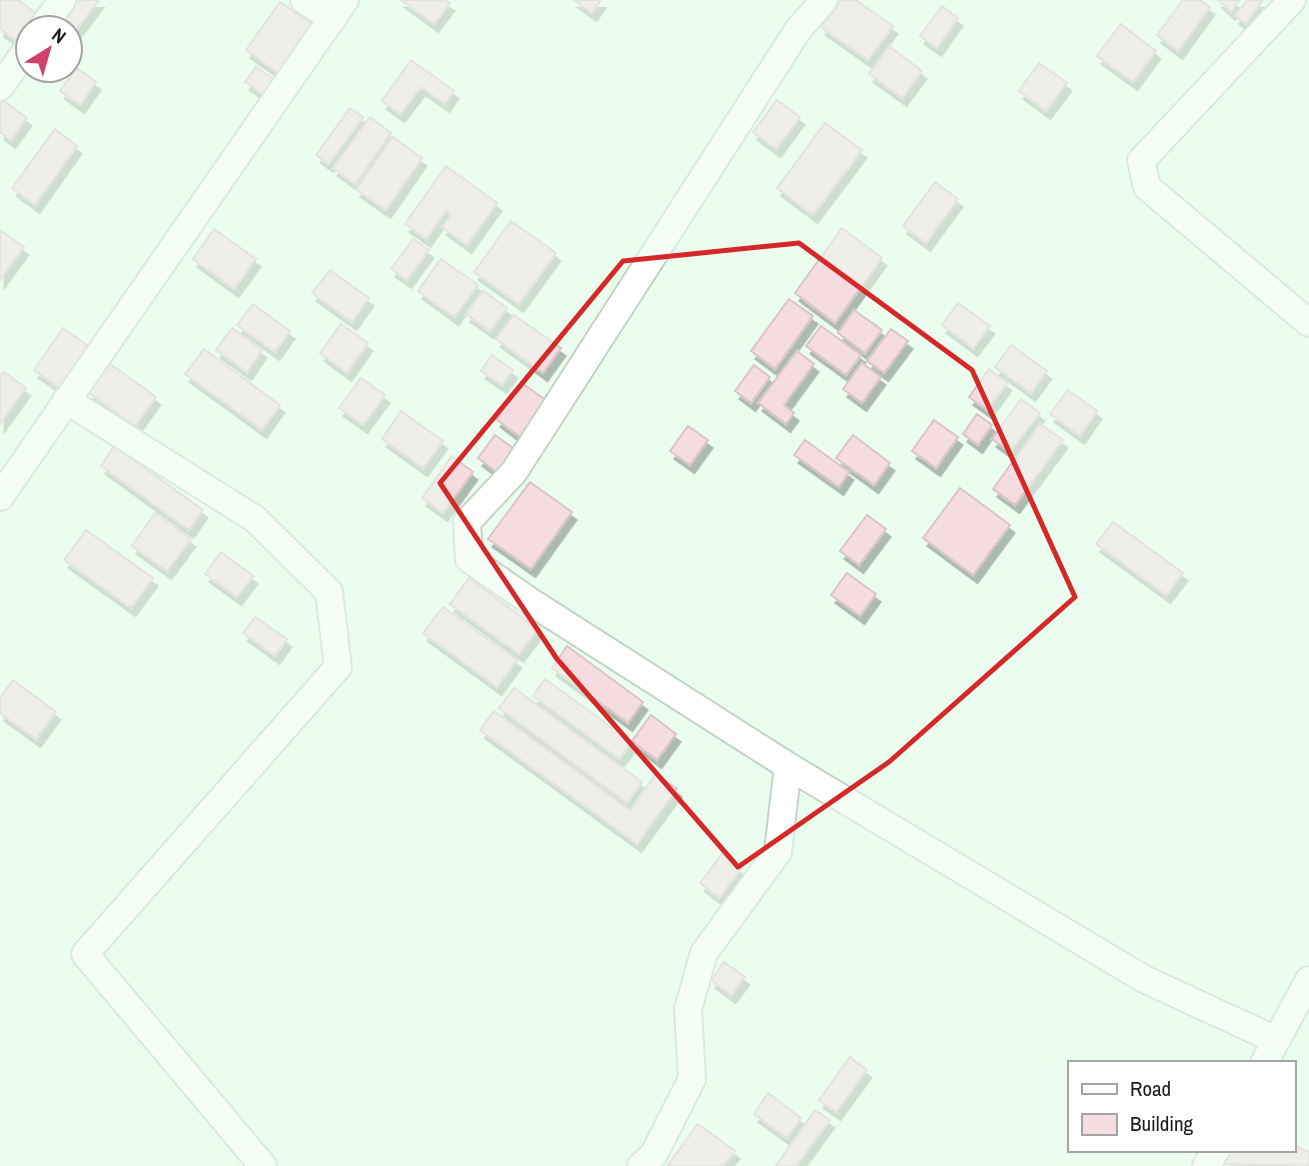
<svg xmlns="http://www.w3.org/2000/svg" width="1309" height="1166" viewBox="0 0 1309 1166" font-family="'Archivo Narrow',sans-serif">
	<style>
		.building { fill: #f4dce0; stroke: #dbc4c7; stroke-width: 2; filter: url(#shadow) }
		.lines { fill: none; stroke-linecap: round; stroke-linejoin: round }
		.minor-casing { stroke: #c3d4c6; stroke-width: 30 }
		.minor { stroke: #fff; stroke-width: 26 }
		.marked { fill: none; stroke: #d62828; stroke-width: 5; stroke-linejoin: round }
	</style>
	<defs>
		<filter id="shadow"><feDropShadow dx="4.5" dy="8" stdDeviation="0" flood-color="#0004"/></filter>
	</defs>
	<rect width="100%" height="100%" fill="#ebfdef"/>
	<path class="building" d="M 0,0 L 18,0 L 45,20 L 39,28 L 28,28 L 25,47 L 0,29 Z
		M 69,0 L 99,0 L 72,35 L 70,28 L 63,28 L 53,21 Z
		M 401,0 L 445,0 L 450,3 L 434,24 Z
		M 574,0 L 601,0 L 592,13 Z
		M 841,0 L 856,0 L 893,26 L 868,60 L 821,27 Z
		M 1183,0 L 1200,0 L 1210,7 L 1178,51 L 1157,35 Z
		M 1218,0 L 1240,0 L 1231,12 Z
		M 1247,0 L 1263,0 L 1246,24 L 1235,16 Z
		M 280,2 L 313,25 L 278,73 L 246,50 Z
		M 942,6 L 958,18 L 937,48 L 920,36 Z
		M 1121,24 L 1156,51 L 1133,82 L 1097,56 Z
		M 889,46 L 922,71 L 902,98 L 869,74 Z
		M 411,60 L 454,91 L 445,104 L 421,87 L 400,114 L 382,101 Z
		M 1039,63 L 1067,83 L 1046,111 L 1019,91 Z
		M 256,67 L 279,83 L 268,98 L 245,82 Z
		M 77,68 L 96,82 L 80,105 L 60,91 Z
		M 0,98 L 27,118 L 11,140 L 0,132 Z
		M 777,100 L 800,117 L 776,149 L 753,132 Z
		M 350,108 L 363,117 L 329,164 L 316,155 Z
		M 370,117 L 391,133 L 355,184 L 333,168 Z
		M 825,123 L 862,150 L 813,215 L 777,188 Z
		M 55,129 L 77,146 L 35,205 L 12,188 Z
		M 393,137 L 422,158 L 386,210 L 356,189 Z
		M 446,166 L 497,203 L 467,245 L 442,227 L 451,215 L 446,211 L 426,239 L 405,224 Z
		M 935,182 L 958,199 L 926,243 L 903,226 Z
		M 511,221 L 556,253 L 519,304 L 474,272 Z
		M 842,228 L 882,258 L 835,323 L 795,293 Z
		M 214,229 L 256,259 L 234,289 L 193,259 Z
		M 0,230 L 24,247 L 0,280 Z
		M 413,239 L 429,250 L 407,280 L 391,269 Z
		M 441,259 L 478,285 L 454,317 L 418,291 Z
		M 330,270 L 369,298 L 352,322 L 312,293 Z
		M 483,291 L 507,308 L 490,331 L 466,314 Z
		M 789,299 L 813,316 L 775,369 L 751,351 Z
		M 958,303 L 990,326 L 973,348 L 942,325 Z
		M 253,304 L 290,331 L 275,352 L 237,325 Z
		M 854,310 L 882,330 L 865,353 L 838,333 Z
		M 514,315 L 561,348 L 543,373 L 496,339 Z
		M 341,324 L 368,343 L 347,373 L 320,353 Z
		M 821,326 L 861,355 L 846,375 L 806,346 Z
		M 63,328 L 91,348 L 61,389 L 34,370 Z
		M 232,328 L 262,350 L 247,372 L 216,350 Z
		M 891,329 L 908,341 L 884,373 L 867,361 Z
		M 1011,345 L 1047,371 L 1031,393 L 995,367 Z
		M 204,349 L 280,405 L 262,430 L 185,374 Z
		M 797,351 L 814,364 L 784,405 L 794,413 L 786,424 L 758,403 Z
		M 492,355 L 513,370 L 502,385 L 481,371 Z
		M 109,363 L 156,397 L 135,426 L 88,392 Z
		M 862,363 L 881,377 L 862,403 L 843,389 Z
		M 754,365 L 770,377 L 751,403 L 735,391 Z
		M 989,369 L 1007,383 L 987,410 L 969,397 Z
		M 4,372 L 26,388 L 0,424 L 0,376 Z
		M 361,378 L 385,395 L 363,425 L 339,408 Z
		M 522,383 L 547,401 L 520,437 L 496,419 Z
		M 1068,390 L 1097,411 L 1080,436 L 1050,414 Z
		M 1021,399 L 1040,413 L 1010,452 L 992,439 Z
		M 401,411 L 443,441 L 423,468 L 382,439 Z
		M 977,414 L 992,425 L 978,445 L 963,434 Z
		M 934,420 L 958,437 L 936,468 L 912,451 Z
		M 1040,424 L 1063,440 L 1015,505 L 993,489 Z
		M 688,426 L 708,440 L 690,465 L 670,451 Z
		M 495,435 L 516,450 L 499,474 L 478,458 Z
		M 853,435 L 890,463 L 874,485 L 836,458 Z
		M 805,440 L 849,472 L 839,487 L 794,455 Z
		M 114,446 L 203,510 L 189,530 L 101,466 Z
		M 452,456 L 473,472 L 443,513 L 422,498 Z
		M 530,482 L 572,512 L 531,569 L 488,539 Z
		M 960,488 L 1010,525 L 973,575 L 923,538 Z
		M 155,513 L 191,539 L 167,571 L 132,546 Z
		M 867,515 L 886,529 L 859,565 L 840,551 Z
		M 1113,522 L 1183,573 L 1166,595 L 1096,544 Z
		M 86,530 L 153,578 L 131,608 L 64,560 Z
		M 221,552 L 253,576 L 237,597 L 205,574 Z
		M 847,573 L 876,594 L 860,616 L 831,595 Z
		M 469,578 L 538,629 L 519,654 L 450,604 Z
		M 443,607 L 517,660 L 497,687 L 423,633 Z
		M 255,617 L 287,639 L 275,656 L 243,633 Z
		M 567,646 L 643,702 L 628,723 L 552,668 Z
		M 545,679 L 632,742 L 619,759 L 533,696 Z
		M 13,680 L 56,712 L 36,739 L 0,713 L 0,698 Z
		M 514,688 L 642,782 L 627,803 L 499,708 Z
		M 494,711 L 630,810 L 656,774 L 677,789 L 637,844 L 480,730 Z
		M 651,715 L 676,734 L 657,760 L 632,741 Z
		M 722,854 L 741,869 L 719,898 L 700,883 Z
		M 724,962 L 745,977 L 731,995 L 711,980 Z
		M 850,1057 L 867,1070 L 836,1112 L 819,1100 Z
		M 768,1093 L 801,1118 L 787,1138 L 754,1114 Z
		M 815,1110 L 830,1120 L 796,1166 L 776,1166 Z
		M 698,1124 L 735,1151 L 723,1166 L 667,1166 Z
		M 1293,1145 L 1309,1152 L 1309,1166 L 1223,1164 L 1232,1150 L 1293,1150 Z"/>
	<g class="lines">
		<defs>
			<path id="minor" d="M 304,0 L 333,19
				M 824,0 L 798,30 L 514,472 L 467,522 L 469,559 L 531,602 L 788,766 L 1144,979 L 1276,1040
				M 1292,0 L 1141,161 L 1147,187 L 1309,323
				M 42,28 L 62,0
				M 0,87 L 28,48
				M 66,400 L 255,519 L 329,592 L 338,667 L 85,954 L 263,1166
				M 0,497 L 345,0
				M 1264,1063 L 1309,980
				M 641,1166 L 654,1154 L 692,1079 L 688,1009 L 704,953 L 778,852 L 788,766
				M 1206,1166 L 1216,1150"/>
		</defs>
		<use href="#minor" class="minor-casing"/>
		<use href="#minor" class="minor"/>
	</g>
	<path d="M0 0H1309V1166H0ZM 799,243 L 972,370 L 1075,597 L 889,762 L 738,867 L 557,659 L 440,483 L 623,261 Z" fill="#ebfdef" fill-opacity=".55" fill-rule="evenodd"/>
	<path class="marked" d="M 799,243 L 972,370 L 1075,597 L 889,762 L 738,867 L 557,659 L 440,483 L 623,261 Z"/>
	<rect x="1068" y="1061" width="228" height="91" fill="#ffffff" stroke="#a2a5a3" stroke-width="2"/>
	<rect x="1082" y="1084" width="35" height="10" fill="#ffffff" stroke="#a2a5a3" stroke-width="2"/>
	<text x="1130" y="1096" font-size="21" fill="#171d19">Road</text>
	<rect x="1082" y="1114" width="35" height="21" fill="#f4dce0" stroke="#a2a5a3" stroke-width="2"/>
	<text x="1130" y="1131" font-size="21" fill="#171d19">Building</text>
	<g transform="translate(49 49) rotate(37)"><circle r="33" fill="#ffffff" stroke="#a2a5a3" stroke-width="2"/>
	<path d="M0-5L12 26L0 18L-12 26Z" fill="#d0426c"/>
	<text y="-10" font-size="19" font-weight="bold" text-anchor="middle" fill="#171d19">N</text>
	</g>
</svg>
